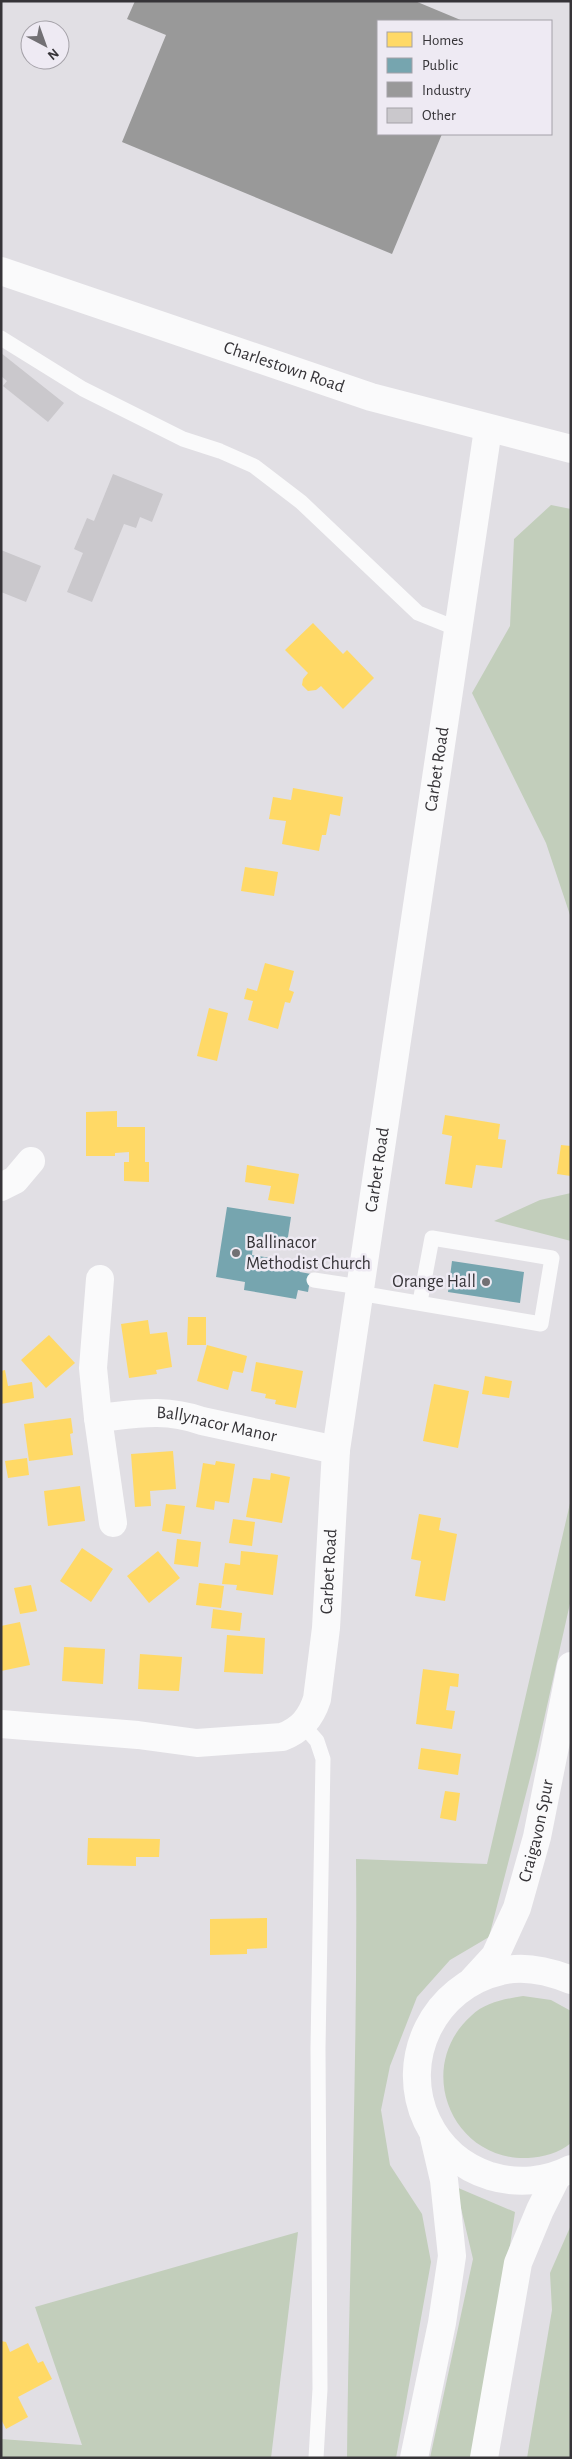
<svg xmlns="http://www.w3.org/2000/svg" width="572" height="2459" viewBox="0 0 572 2459" font-family="'Alegreya Sans',sans-serif">
	<style>
		.green { fill: #c2cebb }
		.homes { fill: #ffd966 }
		.public { fill: #76a5af }
		.industry { fill: #999 }
		.building { fill: #cac8cc }
		.lines { fill: none; stroke-linecap: round; stroke-linejoin: round }
		.lane { stroke: #fafafb; stroke-width: 15 }
		.street { stroke: #fafafb; stroke-width: 28 }
		.secondary { stroke: #fafafb; stroke-width: 28 }
		.highway { stroke: #fafafb; stroke-width: 28 }
		.poi-dot { fill: #727074; stroke: #eeeaf3; stroke-width: 2 }
		.labels { text-anchor: middle; dominant-baseline: central; stroke-width: 5; stroke-linejoin: round; paint-order: stroke }
		.street-label { font-size: 18px; fill: #363438; stroke: #eeeaf3 }
		.poi-label { font-size: 18px; fill: #363438; stroke: #eeeaf3; text-anchor: start }
	</style>
	<rect width="100%" height="100%" fill="#e1dfe4"/>
	<path class="green" d="M 551,505 L 571,509 L 571,918 L 546,843 L 472,693 L 510,626 L 514,539 Z
		M 571,1193 L 571,1241 L 494,1221 L 540,1200 Z
		M 571,1499 L 571,1599 L 536,1755 L 489,1937 L 450,1960 L 417,1997 L 390,2066 L 381,2110 L 390,2165 L 422,2214 L 431,2262 L 396,2458 L 347,2458 C 349,2258 358,2059 356,1859 L 487,1864 Z
		M 523,1996 L 551,2000 L 571,2011 L 571,2143 C 559,2153 543,2157 528,2158 C 451,2161 414,2067 471,2016 C 485,2002 505,1999 523,1996 Z
		M 456,2187 L 515,2212 L 478,2458 L 430,2458 L 473,2259 Z
		M 571,2225 L 571,2458 L 527,2458 L 552,2310 L 550,2273 Z
		M 298,2232 L 271,2458 L 1,2458 L 1,2439 L 82,2445 L 35,2307 Z"/>
	<path class="homes" d="M 313,623 L 343,654 L 347,650 L 374,678 L 343,709 L 321,686 L 316,690 L 308,691 L 302,685 L 303,679 L 308,673 L 285,650 Z
		M 293,788 L 343,797 L 340,816 L 330,814 L 326,835 L 322,835 L 319,851 L 282,844 L 286,821 L 269,819 L 273,797 L 291,800 Z
		M 245,867 L 278,872 L 274,896 L 241,891 Z
		M 265,963 L 294,971 L 289,990 L 294,992 L 290,1003 L 285,1002 L 278,1029 L 248,1020 L 253,1001 L 244,999 L 247,988 L 257,991 Z
		M 209,1008 L 228,1013 L 217,1061 L 197,1056 Z
		M 117,1111 L 117,1127 L 145,1127 L 145,1162 L 149,1162 L 149,1182 L 124,1181 L 124,1162 L 129,1162 L 129,1152 L 115,1153 L 115,1156 L 86,1156 L 86,1112 Z
		M 445,1115 L 500,1124 L 498,1139 L 506,1140 L 502,1168 L 476,1165 L 472,1188 L 445,1184 L 452,1136 L 442,1134 Z
		M 561,1145 L 571,1146 L 571,1176 L 557,1174 Z
		M 247,1165 L 299,1174 L 294,1204 L 268,1200 L 271,1186 L 245,1182 Z
		M 188,1317 L 206,1317 L 206,1345 L 187,1345 Z
		M 148,1320 L 150,1334 L 167,1332 L 172,1367 L 156,1370 L 157,1374 L 129,1378 L 121,1324 Z
		M 49,1335 L 75,1363 L 46,1388 L 21,1360 Z
		M 207,1345 L 247,1356 L 243,1373 L 233,1371 L 228,1390 L 197,1381 Z
		M 256,1362 L 303,1371 L 296,1408 L 275,1404 L 276,1400 L 265,1398 L 266,1394 L 251,1391 Z
		M 5,1370 L 8,1386 L 32,1382 L 34,1398 L 1,1404 L 1,1371 Z
		M 485,1376 L 512,1381 L 509,1398 L 482,1394 Z
		M 434,1384 L 469,1391 L 458,1448 L 423,1441 Z
		M 71,1418 L 73,1433 L 70,1434 L 73,1455 L 29,1461 L 24,1424 Z
		M 173,1451 L 176,1489 L 150,1491 L 151,1506 L 135,1507 L 131,1454 Z
		M 27,1458 L 29,1475 L 8,1478 L 5,1461 Z
		M 216,1461 L 235,1464 L 229,1503 L 215,1501 L 214,1510 L 196,1507 L 203,1463 L 215,1465 Z
		M 271,1473 L 290,1477 L 282,1523 L 246,1517 L 253,1478 L 270,1480 Z
		M 80,1486 L 85,1521 L 48,1526 L 44,1491 Z
		M 166,1504 L 185,1506 L 181,1534 L 162,1531 Z
		M 419,1514 L 441,1518 L 439,1530 L 457,1534 L 445,1601 L 415,1596 L 421,1561 L 411,1559 Z
		M 233,1519 L 255,1522 L 252,1546 L 229,1543 Z
		M 177,1539 L 201,1542 L 198,1567 L 174,1564 Z
		M 82,1548 L 113,1569 L 91,1602 L 60,1581 Z
		M 158,1551 L 180,1578 L 149,1603 L 127,1576 Z
		M 241,1551 L 278,1555 L 273,1595 L 236,1590 L 237,1585 L 222,1584 L 225,1563 L 240,1565 Z
		M 199,1583 L 224,1586 L 221,1608 L 196,1605 Z
		M 31,1585 L 37,1611 L 20,1614 L 14,1588 Z
		M 213,1609 L 242,1613 L 240,1631 L 211,1628 Z
		M 20,1622 L 30,1665 L 1,1671 L 1,1626 Z
		M 227,1635 L 265,1638 L 263,1674 L 224,1672 Z
		M 64,1647 L 105,1649 L 103,1684 L 62,1681 Z
		M 140,1654 L 182,1657 L 179,1691 L 138,1689 Z
		M 423,1669 L 459,1674 L 458,1687 L 450,1686 L 446,1710 L 455,1711 L 452,1729 L 416,1724 Z
		M 421,1748 L 461,1754 L 458,1775 L 418,1769 Z
		M 445,1791 L 460,1793 L 456,1821 L 440,1818 Z
		M 88,1838 L 160,1839 L 159,1857 L 136,1857 L 136,1866 L 87,1865 Z
		M 267,1918 L 267,1948 L 247,1949 L 247,1954 L 210,1955 L 210,1919 Z
		M 1,2341 L 6,2342 L 10,2352 L 28,2343 L 38,2363 L 43,2361 L 52,2379 L 18,2397 L 28,2417 L 6,2429 L 1,2419 Z"/>
	<path class="public" d="M 227,1207 L 291,1217 L 286,1250 L 253,1245 L 252,1255 L 301,1263 L 300,1272 L 311,1274 L 308,1292 L 298,1290 L 296,1299 L 244,1290 L 245,1282 L 216,1277 Z
		M 452,1261 L 524,1272 L 520,1303 L 448,1292 Z"/>
	<path class="industry" d="M 135,1 L 415,1 L 463,21 L 378,21 L 378,134 L 442,134 L 392,254 L 122,142 L 166,35 L 127,19 Z"/>
	<path class="building" d="M 1,353 L 64,403 L 48,422 L 3,386 L 7,381 L 1,376 Z
		M 113,474 L 163,494 L 152,522 L 140,517 L 136,528 L 124,524 L 92,602 L 67,592 L 83,553 L 74,549 L 87,518 L 94,521 Z
		M 1,550 L 41,566 L 26,602 L 1,592 Z"/>
	<g class="lines">
		<path class="lane" d="M 1,338 L 83,389 L 183,439 L 220,451 L 254,466 L 301,502 L 418,613 L 458,629
			M 314,1280 L 360,1287
			M 359,1293 L 541,1324 L 552,1258 L 432,1238 L 420,1302
			M 303,1725 L 317,1741 L 323,1759 L 318,2048 L 320,2389 L 316,2458"/>
		<g class="street">
			<path d="M 1,1187 L 15,1180 L 31,1161"/>
			<path d="M 100,1279 L 93,1368 L 98,1418 L 113,1523"/>
			<path id="s1" d="M 98,1418 C 137,1414 164,1408 202,1421 L 336,1450"/>
			<path id="s2" d="M 1,1724 L 138,1735 L 197,1743 L 282,1737 C 301,1730 311,1718 317,1699 L 326,1628 L 336,1450 L 488,429"/>
		</g>
		<path class="secondary" id="s3" d="M 1,271 L 371,397 L 571,449"/>
		<g class="highway">
			<path id="s4" d="M 473,1980 L 495,1956 L 517,1908 L 537,1837 L 571,1666"/>
			<path d="M 571,1980 C 549,1971 525,1965 501,1971 C 434,1986 398,2059 427,2121 C 440,2148 462,2167 490,2176 C 517,2184 546,2182 571,2169"/>
			<path d="M 414,2458 L 442,2323 L 452,2256 L 444,2180 L 434,2137"/>
			<path d="M 484,2458 L 518,2263 L 540,2210 L 557,2176"/>
		</g>
	</g>
	<g class="poi-dot">
		<circle cx="236" cy="1253" r="5"/>
		<circle cx="486" cy="1282" r="5"/>
	</g>
	<g class="labels">
		<g class="street-label">
			<text stroke="none"><textPath href="#s3" startOffset="299">Charlestown Road</textPath></text>
			<text stroke="none"><textPath href="#s2" startOffset="1274">Carbet Road</textPath></text>
			<text stroke="none"><textPath href="#s2" startOffset="869">Carbet Road</textPath></text>
			<text stroke="none"><textPath href="#s1" startOffset="120">Ballynacor Manor</textPath></text>
			<text stroke="none"><textPath href="#s2" startOffset="464">Carbet Road</textPath></text>
			<text stroke="none"><textPath href="#s4" startOffset="165">Craigavon Spur</textPath></text>
		</g>
		<g class="poi-label">
			<text x="246" y="1243">Ballinacor<tspan x="246" dy="21">Methodist Church</tspan></text>
			<text x="476" y="1282" text-anchor="end">Orange Hall</text>
		</g>
	</g>
	<rect width="572" height="2459" fill="none" stroke="#363438" stroke-width="5"/>
	<rect x="377" y="20" width="175" height="115" fill="#eeeaf3" stroke="#a4a1a8"/>
	<rect x="387" y="32" width="25" height="15" fill="#ffd966" stroke="#a4a1a8"/>
	<text x="422" y="45" font-size="15" fill="#363438">Homes</text>
	<rect x="387" y="58" width="25" height="15" fill="#76a5af" stroke="#a4a1a8"/>
	<text x="422" y="70" font-size="15" fill="#363438">Public</text>
	<rect x="387" y="82" width="25" height="15" fill="#999999" stroke="#a4a1a8"/>
	<text x="422" y="95" font-size="15" fill="#363438">Industry</text>
	<rect x="387" y="108" width="25" height="15" fill="#cac8cc" stroke="#a4a1a8"/>
	<text x="422" y="120" font-size="15" fill="#363438">Other</text>
	<g transform="translate(45 45) rotate(139)"><circle r="24" fill="#eeeaf3" stroke="#a4a1a8"/>
	<path d="M0-4L9 19L0 12L-9 19Z" fill="#727074"/>
	<text y="-8" font-size="14" font-weight="bold" text-anchor="middle" fill="#363438">N</text>
	</g>
</svg>
